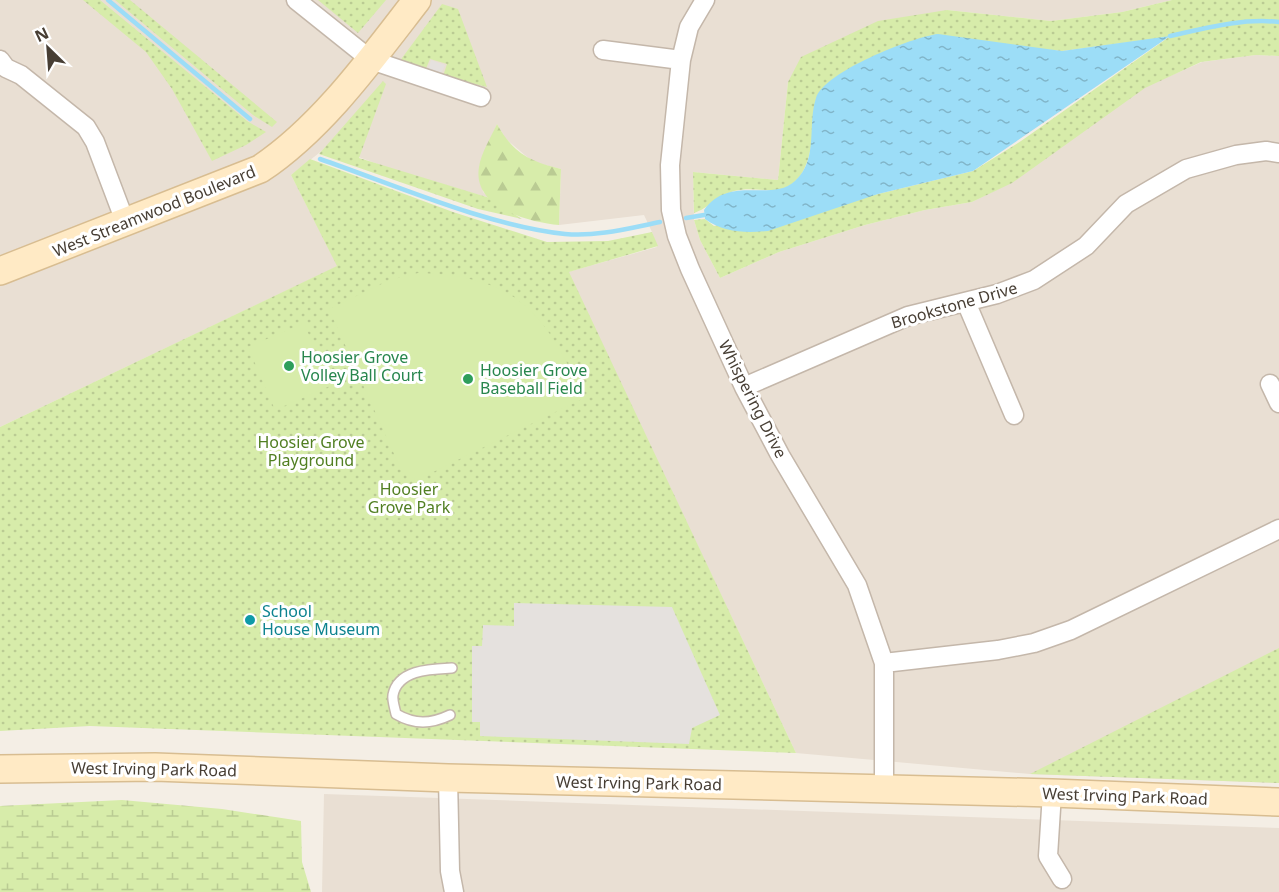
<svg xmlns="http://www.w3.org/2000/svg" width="1279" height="892" viewBox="0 0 1279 892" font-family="'Noto Sans',sans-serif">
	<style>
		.residential { fill: #e9dfd3 }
		.green { fill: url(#green-dots) }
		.forest { fill: url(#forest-firs) }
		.wetland { fill: url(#wetland-marsh) }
		.pitch { fill: #d7ecaa }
		.parking { fill: #e5e1de }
		.water { fill: url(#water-ripples) }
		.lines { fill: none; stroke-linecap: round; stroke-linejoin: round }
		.stream { stroke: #9cddf7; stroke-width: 4.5 }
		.lane-casing { stroke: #c4b7aa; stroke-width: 12 }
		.street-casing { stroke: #c4b7aa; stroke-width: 21 }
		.secondary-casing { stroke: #d8bd91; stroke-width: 30 }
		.lane { stroke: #fff; stroke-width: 9 }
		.street { stroke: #fff; stroke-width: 18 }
		.secondary { stroke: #ffeac5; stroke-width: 27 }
		.leisure-dot { fill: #2e9e5b; stroke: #fff; stroke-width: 2 }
		.culture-dot { fill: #0f9aa8; stroke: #fff; stroke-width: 2 }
		.labels { text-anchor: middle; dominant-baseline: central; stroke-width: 6; stroke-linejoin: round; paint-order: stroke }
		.street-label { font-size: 16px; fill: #473e34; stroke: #fff }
		.leisure-label { font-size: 16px; fill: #27864d; stroke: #fff; text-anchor: start }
		.park-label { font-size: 16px; fill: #517f22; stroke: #fff }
		.culture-label { font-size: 16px; fill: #0d838f; stroke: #fff; text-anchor: start }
	</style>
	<defs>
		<pattern id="green-dots" width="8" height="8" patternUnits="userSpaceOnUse" patternTransform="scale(1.5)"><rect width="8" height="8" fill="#d7ecaa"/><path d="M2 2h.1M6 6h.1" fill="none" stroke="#bacb93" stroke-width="1.8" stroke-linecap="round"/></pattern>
		<pattern id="forest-firs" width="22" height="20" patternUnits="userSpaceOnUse" patternTransform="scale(1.5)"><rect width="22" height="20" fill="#d7ecaa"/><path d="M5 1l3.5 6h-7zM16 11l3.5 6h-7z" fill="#bacb93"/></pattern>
		<pattern id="wetland-marsh" width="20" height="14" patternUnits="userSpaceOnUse" patternTransform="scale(1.5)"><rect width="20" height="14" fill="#d7ecaa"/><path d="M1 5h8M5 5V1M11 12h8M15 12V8" fill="none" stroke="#bacb93"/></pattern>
		<pattern id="water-ripples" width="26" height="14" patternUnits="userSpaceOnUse" patternTransform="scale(1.5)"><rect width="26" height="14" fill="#9cddf7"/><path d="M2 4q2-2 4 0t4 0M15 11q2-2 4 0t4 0" fill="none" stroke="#81b5c9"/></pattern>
	</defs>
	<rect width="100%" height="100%" fill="#f4eee5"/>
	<path class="residential" d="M 0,0 L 1172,0 L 1122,12 L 1051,21 L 947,10 L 788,82 L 778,180 L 693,172 L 694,220 L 700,240 L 720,278 L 779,252 L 865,225 L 925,210 L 972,202 L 1012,182 L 1145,87 L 1202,62 L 1256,55 L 1279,56 L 1279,783 L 1030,774 L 796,753 L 568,272 L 657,247 L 652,232 L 644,215 L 559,225 L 561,169 L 533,162 L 506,139 L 497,124 L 479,167 L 483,192 L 490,198 L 397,171 L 328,146 L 291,175 L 338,266 L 0,427 Z
		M 324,794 L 1279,828 L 1279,892 L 322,892 Z"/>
	<path class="green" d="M 83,0 L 100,0 L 247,121 L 266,132 L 246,145 L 212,161 L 172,89 L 146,52 Z
		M 115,0 L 130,0 L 277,122 L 272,127 L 253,115 Z
		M 318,0 L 386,0 L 358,33 Z
		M 1172,0 L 1279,0 L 1279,56 L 1256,55 L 1201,62 L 1145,88 L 1012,183 L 972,202 L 925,210 L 865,225 L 779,252 L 720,278 L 700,240 L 694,220 L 705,219 L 714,226 L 878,194 L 973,171 L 1021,141 L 1169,37 L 1062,51 L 1021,47 L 814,112 C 813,138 812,185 777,190 C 762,191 749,187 734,191 C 715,197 709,208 694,213 L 693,172 L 778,180 L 788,82 L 801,57 L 878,21 L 947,10 L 1051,21 L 1122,12 Z
		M 442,4 L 458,9 L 487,87 L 443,76 L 447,64 L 430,59 L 425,71 L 399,62 Z
		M 383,81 L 386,84 L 359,158 L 490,198 L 522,219 L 478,209 L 319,154 Z
		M 310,159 L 453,212 L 547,242 L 608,241 L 652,232 L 658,246 L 569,272 L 796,753 L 90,726 L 0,731 L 0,427 L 337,266 L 291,175 Z
		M 1279,648 L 1279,783 L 1030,774 Z"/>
	<path class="forest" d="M 497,124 C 514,154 529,161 561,169 L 559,225 C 529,222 472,208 479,167 C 481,153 491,137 497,124 Z"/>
	<path class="wetland" d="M 122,800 L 222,809 L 301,821 L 302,862 L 311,892 L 0,892 L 0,806 Z"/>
	<path class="pitch" d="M 418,273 C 518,276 545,313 584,398 L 417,480 L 403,474 L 329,309 L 390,280 Z
		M 304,323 L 330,386 L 275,410 L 248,347 Z"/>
	<path class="parking" d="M 431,60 L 445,65 L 440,77 L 427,73 Z
		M 514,603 L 672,607 L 720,715 L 692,728 L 689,744 L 480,736 L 480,722 L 472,722 L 472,646 L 482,646 L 483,625 L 514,626 Z"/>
	<path class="water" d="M 938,34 L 1062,51 L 1170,36 L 973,171 L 878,194 L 768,231 C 746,233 724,233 705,219 L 704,210 C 730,174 771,203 795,181 C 819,159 807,125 816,98 C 824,72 912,37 938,34 Z"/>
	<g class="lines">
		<path class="stream" d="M 108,0 L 250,119
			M 1170,36 C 1206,28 1242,18 1279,22
			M 320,159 C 395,185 488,226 565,234 C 597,237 630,228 660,222
			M 686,218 L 704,215"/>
		<defs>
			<path id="lane" d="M 450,715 C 431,724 415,725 396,714 C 395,709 392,700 393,695 C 398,669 432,669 452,668"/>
			<path id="street" d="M 296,0 L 371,60 L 481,97
				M 705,0 L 689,27 L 681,60 L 670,165 L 671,210 L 677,236 L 690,269 L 744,387 L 780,455 L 857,585 L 884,663 L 884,789
				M 603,50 L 681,60
				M 0,60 L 6,68 L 21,75 L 86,127 L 95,142 L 126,224
				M 966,302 L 1014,415
				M 1270,384 L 1279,403
				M 744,387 L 908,316 L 997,294 L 1034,280 L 1086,246 L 1126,204 L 1186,169 L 1236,155 L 1266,151 L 1279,153
				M 884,663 L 998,650 L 1034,643 L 1071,630 L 1279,529
				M 448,778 L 450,871 L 454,892
				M 1052,793 L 1048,856 L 1062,879"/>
			<path id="secondary" d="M 0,271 L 260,169 C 322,128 372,58 417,0
				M 0,769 L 155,767 L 448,778 L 1052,793 L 1279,802"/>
		</defs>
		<use href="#lane" class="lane-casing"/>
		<use href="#street" class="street-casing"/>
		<use href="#secondary" class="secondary-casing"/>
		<use href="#lane" class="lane"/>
		<use href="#street" class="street"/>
		<use href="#secondary" class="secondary"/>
	</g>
	<g class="leisure-dot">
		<circle cx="289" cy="366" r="6"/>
		<circle cx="468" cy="379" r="6"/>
	</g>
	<circle class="culture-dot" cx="250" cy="620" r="6"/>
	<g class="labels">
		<g class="street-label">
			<text transform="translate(154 211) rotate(-22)">West Streamwood Boulevard</text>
			<text transform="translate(954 305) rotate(-16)">Brookstone Drive</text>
			<text transform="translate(753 399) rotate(63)">Whispering Drive</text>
			<text transform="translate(154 769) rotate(1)">West Irving Park Road</text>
			<text transform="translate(639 783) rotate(1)">West Irving Park Road</text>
			<text transform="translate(1125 796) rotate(2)">West Irving Park Road</text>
		</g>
		<g class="leisure-label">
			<text x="301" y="357">Hoosier Grove<tspan x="301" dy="18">Volley Ball Court</tspan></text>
			<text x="480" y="370">Hoosier Grove<tspan x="480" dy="18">Baseball Field</tspan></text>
		</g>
		<g class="park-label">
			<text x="311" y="442">Hoosier Grove<tspan x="311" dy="18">Playground</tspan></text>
			<text x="409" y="489">Hoosier<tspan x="409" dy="18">Grove Park</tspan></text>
		</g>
		<g class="culture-label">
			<text x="262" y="611">School<tspan x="262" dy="18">House Museum</tspan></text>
		</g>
	</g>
	<g transform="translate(48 48) rotate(335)" stroke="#ffffff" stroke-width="4.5" paint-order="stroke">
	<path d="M0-4.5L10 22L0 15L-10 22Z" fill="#473e34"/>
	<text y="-9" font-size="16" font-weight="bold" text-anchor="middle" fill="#473e34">N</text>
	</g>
</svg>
